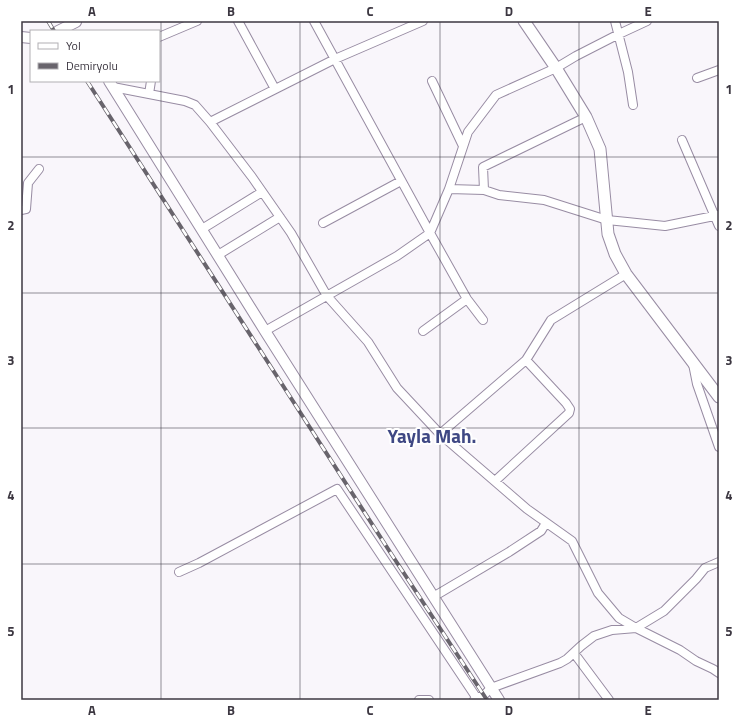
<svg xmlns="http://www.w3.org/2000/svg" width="740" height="721" viewBox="0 0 740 721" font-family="'Titillium Web',sans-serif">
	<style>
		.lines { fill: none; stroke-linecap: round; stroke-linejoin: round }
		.minor-casing { stroke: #988ca3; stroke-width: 10 }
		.tertiary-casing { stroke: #988ca3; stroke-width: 12 }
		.secondary-casing { stroke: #988ca3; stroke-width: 13 }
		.minor { stroke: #fff; stroke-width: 8 }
		.tertiary { stroke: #fff; stroke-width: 10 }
		.secondary { stroke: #fff; stroke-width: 11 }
		.rail-casing { stroke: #68646c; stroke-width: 4 }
		.rail { stroke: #fff; stroke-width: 2.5; stroke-dasharray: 8; stroke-linecap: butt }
		.grid { fill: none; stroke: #3c3741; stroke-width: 1; stroke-opacity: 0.55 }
		.labels { text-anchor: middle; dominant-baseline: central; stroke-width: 4; stroke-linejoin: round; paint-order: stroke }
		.district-label { font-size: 19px; font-weight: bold; fill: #3f4884; stroke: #fff }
		.neatline { fill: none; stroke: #3c3741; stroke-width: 1.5 }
		.grid-label { font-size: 13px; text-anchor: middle; font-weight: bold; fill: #3c3741 }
	</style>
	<rect width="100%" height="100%" fill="#f9f6fb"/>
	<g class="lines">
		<defs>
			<path id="minor" d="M 238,21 L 275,89
				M 314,21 L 430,233 L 467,299 L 483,320
				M 615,21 L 628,72 L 633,105
				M 159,37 L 197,21
				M 697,78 L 719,70
				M 432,81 L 463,146
				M 113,87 L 185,101 L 195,105 L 210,122 L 252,177 L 291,233 L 327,296 L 368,342 L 397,388 L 440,434 L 527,509 L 572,541 L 598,593 L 619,618 L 636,628 L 680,650 L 696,661 L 713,669 L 719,673
				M 149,94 L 151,81
				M 210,122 L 335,59 L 423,21
				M 682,140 L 719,226
				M 449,189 L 484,190 L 499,195 L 544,200 L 607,220 L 627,222 L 665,226 L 719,215
				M 484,190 L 483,167 L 586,117
				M 21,210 L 26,209 L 28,183 L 39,169
				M 323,223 L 401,181
				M 202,229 L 262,192
				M 218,255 L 280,217
				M 265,331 L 397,256 L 430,233 L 449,189 L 468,132 L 496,95 L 556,68 L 576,56 L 619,34 L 647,21
				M 423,331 L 467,299
				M 693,364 L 697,384 L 719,447
				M 440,434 L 526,360 L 551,320 L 626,274
				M 495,481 L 569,413 L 570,409 L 566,403 L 526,360
				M 179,572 L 199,563 L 337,489 L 478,700
				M 433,597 L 509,552 L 541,531 L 546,523
				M 574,653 L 609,700
				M 419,700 L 429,700
				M 474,700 L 484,695 L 491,688 L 560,663 L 567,659 L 581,646 L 594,636 L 612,630 L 636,628 L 664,611 L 696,579 L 705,568 L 719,562"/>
			<path id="tertiary" d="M 58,31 L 76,22
				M 21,37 L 31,38
				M 109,81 L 265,331 L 499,700"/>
			<path id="secondary" d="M 524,21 L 556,68 L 586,117 L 600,149 L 608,234 L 615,254 L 626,274 L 719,397"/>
		</defs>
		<use href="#minor" class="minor-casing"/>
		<use href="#tertiary" class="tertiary-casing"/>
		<use href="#secondary" class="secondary-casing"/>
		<use href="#minor" class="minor"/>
		<use href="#tertiary" class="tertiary"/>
		<use href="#secondary" class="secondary"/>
		<defs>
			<path id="rail" d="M 48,21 L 54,31
				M 87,81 L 390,552 L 487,700"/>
		</defs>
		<use href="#rail" class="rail-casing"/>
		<use href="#rail" class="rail"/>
	</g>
	<path class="grid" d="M 161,21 L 161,700M 300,21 L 300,700M 440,21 L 440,700M 579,21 L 579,700M 21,157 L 719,157M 21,293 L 719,293M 21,428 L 719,428M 21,564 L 719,564"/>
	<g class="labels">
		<g class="district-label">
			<text x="432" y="435">Yayla Mah.</text>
		</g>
	</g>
	<rect width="740" height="721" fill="none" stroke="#ffffff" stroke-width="44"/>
	<rect x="30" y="30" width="130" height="52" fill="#ffffff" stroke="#b1afb3"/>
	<rect x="38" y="43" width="20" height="6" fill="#ffffff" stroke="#b1afb3"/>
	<text x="66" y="50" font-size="12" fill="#3c3741">Yol</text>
	<rect x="38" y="63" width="20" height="6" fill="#68646c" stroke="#b1afb3"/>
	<text x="66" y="70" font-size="12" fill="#3c3741">Demiryolu</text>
	<rect x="22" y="22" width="696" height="677" class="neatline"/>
	<g class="grid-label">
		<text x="92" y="16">A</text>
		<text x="231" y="16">B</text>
		<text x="370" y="16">C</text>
		<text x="509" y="16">D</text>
		<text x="648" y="16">E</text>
		<text x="11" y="94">1</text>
		<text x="729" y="94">1</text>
		<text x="11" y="230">2</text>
		<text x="729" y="230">2</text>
		<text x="11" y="365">3</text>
		<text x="729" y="365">3</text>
		<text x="11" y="500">4</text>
		<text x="729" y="500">4</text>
		<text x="11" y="636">5</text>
		<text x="729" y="636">5</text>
		<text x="92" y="715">A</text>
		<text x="231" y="715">B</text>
		<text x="370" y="715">C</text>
		<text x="509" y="715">D</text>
		<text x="648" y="715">E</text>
	</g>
</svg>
